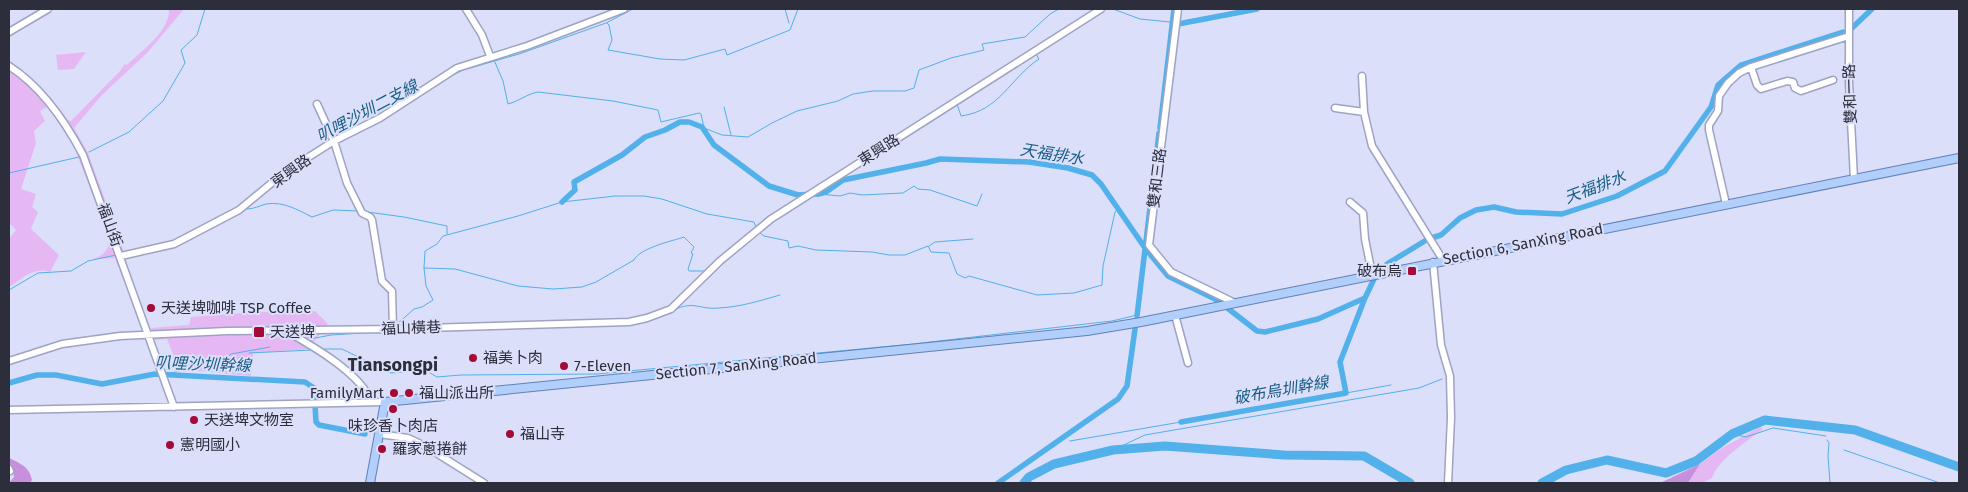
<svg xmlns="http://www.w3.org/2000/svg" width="1968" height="492" viewBox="0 0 1968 492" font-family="'Fira Sans','Noto Sans TC',sans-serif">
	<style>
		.green { fill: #e5b8f4 }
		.forest { fill: #c890dc }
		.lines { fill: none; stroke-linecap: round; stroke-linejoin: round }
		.stream { stroke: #52b0ea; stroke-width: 1 }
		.canal { stroke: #52b0ea; stroke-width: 5.5 }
		.river { stroke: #52b0ea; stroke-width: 9 }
		.minor-casing { stroke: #9ea3c2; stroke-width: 9 }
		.major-casing { stroke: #6181b5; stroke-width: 10 }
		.minor { stroke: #fff; stroke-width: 6 }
		.major { stroke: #b2cefa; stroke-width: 8 }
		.poi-dot { fill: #a50935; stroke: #dbdffa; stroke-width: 2 }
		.labels { text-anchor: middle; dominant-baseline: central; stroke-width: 4; stroke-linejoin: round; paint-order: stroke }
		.street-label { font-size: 15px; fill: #2c2e3b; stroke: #dbdffa }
		.poi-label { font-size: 15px; fill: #2c2e3b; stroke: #dbdffa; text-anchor: start }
		.water-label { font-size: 16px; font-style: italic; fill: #185d84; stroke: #dbdffa }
		.quarter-label { font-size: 18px; font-weight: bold; fill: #2c2e3b; stroke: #dbdffa }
	</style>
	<rect width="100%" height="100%" fill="#dbdffa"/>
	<path class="green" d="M 169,9 L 184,9 L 148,52 L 102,95 L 74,128 L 88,153 L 124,252 L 126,257 L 124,258 L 131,279 L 124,282 L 115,258 L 93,259 C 117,251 110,232 100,214 L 71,139 L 47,107 L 40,111 L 45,121 L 34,131 L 36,143 L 21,189 L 36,194 L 32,207 L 38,212 L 31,229 L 59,255 L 50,272 C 34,266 22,279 9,287 L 9,239 L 16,230 L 9,223 L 9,60 C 32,77 51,97 68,120 L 71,121 L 119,72 L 125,64 L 127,65 C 142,50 170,31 169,9 Z
		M 86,52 L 74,69 L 58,70 L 56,55 Z
		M 315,311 L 328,324 L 308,349 L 253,353 L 251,376 L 179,369 L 167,339 L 155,340 L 151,328 L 189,325 L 191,317 L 256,312 Z
		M 1760,427 L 1763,429 C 1748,441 1718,459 1712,478 L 1702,483 L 1688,483 L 1700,464 L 1722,448 Z"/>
	<path class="forest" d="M 9,458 C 21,464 29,466 32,480 L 30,483 L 9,483 L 14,477 L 13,470 L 9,467 Z
		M 1700,464 L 1688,483 L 1660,483 Z"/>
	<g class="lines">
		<path class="stream" d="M 785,9 L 789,23
			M 1113,9 L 1140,19 L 1170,22
			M 607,23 L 609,25 L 612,40 L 608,50 L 660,59 L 684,60 L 725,49 L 727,55 L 790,30 L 798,9
			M 1065,36 L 1078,27
			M 494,60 L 503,81 L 508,104 C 519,101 527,94 538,92 L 613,101 L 658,110 L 661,122 L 699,113 L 701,114 L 704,128 L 722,135 L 748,137 L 772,123 L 797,111 L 838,101 L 853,94 L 873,91 L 905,91 L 914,88 L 919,70 L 951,58 L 984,50 L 982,44 L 1025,37 L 1050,14 L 1059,9
			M 449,77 L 463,70 L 519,54 L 606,23 L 633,9
			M 957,104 L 961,116 C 1000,111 1010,78 1039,59 L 1036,54
			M 724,107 L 731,135
			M 89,152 L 129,132 L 163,101 L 185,63 L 181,50 L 197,35 L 205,9
			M 9,173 L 79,157
			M 819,194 L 840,196 L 850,193 L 862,195 L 903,193 L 914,186 L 918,189 L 930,190 L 977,206 L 982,194
			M 813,196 L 835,182
			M 247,209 C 254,209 259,206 266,204 C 283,201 298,210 312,217 L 333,210 L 359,211
			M 367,212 L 404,217 L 447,226 L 447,234
			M 760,233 L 764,236 L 788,241 L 789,248 L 798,246 L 816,250 L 872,252 L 889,255 L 905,255 L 928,246 L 931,252 L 949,253 L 957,274 L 965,278 L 969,276 L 1037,295 L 1074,293 L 1102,285 L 1103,266 L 1115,212 L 1118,209
			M 929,246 L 935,242 L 973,239
			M 424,268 L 425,251 L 437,244 L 443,236 L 518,216 L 562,202 L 615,196 L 644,196 L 662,199 L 707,214 L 754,222 L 756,228
			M 9,290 L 38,273 L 71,271 L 88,261 L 116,255
			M 674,310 C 694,300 699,310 719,308 C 740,307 759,301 780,295
			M 651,320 L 659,317
			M 395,326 L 414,309 L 422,307 L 433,300 L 426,286 L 424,268 L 455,269 L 518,286 L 553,289 L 582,287 L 596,282 L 634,260 C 640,248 672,241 684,237 L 694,247 L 691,253 L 693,254 L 688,269 L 689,271 L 707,271
			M 310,339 L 331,335 L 377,332
			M 324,349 L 342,349 L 391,373 L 425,370 L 437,377 L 461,375 L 597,374 L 913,344 L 1112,321 L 1137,315
			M 249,353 L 312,350
			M 169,375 L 177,371 L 218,365 L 231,354 L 270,347
			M 1346,393 L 1391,385
			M 1732,434 L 1746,437 L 1773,428 L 1826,436
			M 1827,440 L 1829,443 L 1828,456 L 1830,483
			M 1070,441 L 1181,422
			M 1113,450 L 1145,435 L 1419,388 L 1442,379
			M 1844,450 L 1940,483"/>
		<path class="canal" d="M 1178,24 L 1257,9
			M 1852,28 L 1872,9
			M 1160,128 L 1174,9
			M 562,202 L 575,190 L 574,182 L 622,155 L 645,137 L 665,130 L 680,122 L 689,122 L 702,127 L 714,145 L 769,186 L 798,195 L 818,194 L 826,192 L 843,180 L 926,163 L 940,159 L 1029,162 L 1068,168 L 1092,175 L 1101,184 L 1145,248 L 1168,276 L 1217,300 L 1257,331 L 1265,332 L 1318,319 L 1365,298 L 1374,279
			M 1387,264 L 1428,239 L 1441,235 L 1460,218 L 1476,210 L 1494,207 L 1516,212 L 1562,214 L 1617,196 L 1665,171 L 1711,107 L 1718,85 L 1741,65 L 1843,32
			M 1137,316 L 1159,133
			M 9,383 L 37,375 L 56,375 L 102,384 L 155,374 L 305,382 L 314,388 L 316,422 L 319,425 L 365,434
			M 1181,422 L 1346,393 L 1340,362 L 1365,298
			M 998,483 L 1118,399 L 1127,386 L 1135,329"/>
		<path class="river" d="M 1024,483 L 1029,477 L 1054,464 L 1113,450 L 1165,446 L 1284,455 L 1364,456 L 1410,483
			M 1542,483 L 1566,470 L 1607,460 L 1666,473 L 1696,461 L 1732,434 L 1765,420 L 1855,430 L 1959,467"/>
		<defs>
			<path id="minor" d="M 466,9 L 482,35 L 490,56
				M 1178,9 L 1149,245 L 1171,272 L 1233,302
				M 1849,9 L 1849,82 L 1854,179
				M 9,32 L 48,9
				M 9,66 C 42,87 65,121 83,155 L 174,407
				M 1751,67 L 1757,85 L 1761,89 L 1787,81 L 1793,82 L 1795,88 L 1801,91 L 1833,80
				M 1362,76 L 1364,112 L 1372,146 L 1443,260
				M 317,104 L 334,141 L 347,183 L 362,213 L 370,217 L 372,220 L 382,281 L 392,291 L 393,329
				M 1335,108 L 1364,112
				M 1350,202 L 1363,213 L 1365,239 L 1372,274
				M 1726,204 L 1709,130 L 1709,125 L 1718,111 L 1719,96 L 1728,83 L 1739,73 L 1751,67 L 1849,36
				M 121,256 L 174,244 L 239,210 L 285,172 L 334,141 L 380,118 L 457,68 L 527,46 L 624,9
				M 1433,262 L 1441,345 L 1450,376 L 1451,418 L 1448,483
				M 1175,315 L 1188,363
				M 286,331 C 311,345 362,374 371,402
				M 9,361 L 62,344 L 120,336 L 227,331 L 393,329 L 629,322 L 647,318 L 671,309 L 720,261 L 771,219 L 1101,9
				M 9,410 L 385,402
				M 379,434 L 408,438 L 425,446 L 484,483
				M 9,469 L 10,471"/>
			<path id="major" d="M 370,483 L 385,402 L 1087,331 L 1141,322 L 1959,158"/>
		</defs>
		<use href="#minor" class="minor-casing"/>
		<use href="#major" class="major-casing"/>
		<use href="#minor" class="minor"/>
		<use href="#major" class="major"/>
	</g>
	<g class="poi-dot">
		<rect x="1407" y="266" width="10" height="10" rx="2.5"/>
		<circle cx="151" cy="308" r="5"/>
		<rect x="253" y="326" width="12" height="12" rx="2.5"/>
		<circle cx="473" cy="358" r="5"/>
		<circle cx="564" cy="366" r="5"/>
		<circle cx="394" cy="393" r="5"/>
		<circle cx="409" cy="393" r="5"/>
		<circle cx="393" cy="409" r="5"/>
		<circle cx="194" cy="420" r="5"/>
		<circle cx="510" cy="434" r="5"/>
		<circle cx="170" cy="445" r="5"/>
		<circle cx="382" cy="449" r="5"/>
	</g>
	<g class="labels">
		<g class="street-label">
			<text transform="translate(1850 94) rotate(-92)">雙和一路</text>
			<text transform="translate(879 150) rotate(-32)">東興路</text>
			<text transform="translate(291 171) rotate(-36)">東興路</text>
			<text transform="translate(1157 178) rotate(-83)">雙和三路</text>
			<text transform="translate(110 225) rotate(70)">福山街</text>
			<text transform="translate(1523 244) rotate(-11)">Section 6, SanXing Road</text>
			<text transform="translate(411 328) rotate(-2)">福山橫巷</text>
			<text transform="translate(736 366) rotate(-6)">Section 7, SanXing Road</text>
		</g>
		<g class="poi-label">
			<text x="1402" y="271" text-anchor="end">破布烏</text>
			<text x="161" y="308">天送埤咖啡 TSP Coffee</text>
			<text x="270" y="332">天送埤</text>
			<text x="483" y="358">福美卜肉</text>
			<text x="574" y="366">7-Eleven</text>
			<text x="384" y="393" text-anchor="end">FamilyMart</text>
			<text x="419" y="393">福山派出所</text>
			<text x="204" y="420">天送埤文物室</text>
			<text x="393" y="426" text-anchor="middle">味珍香卜肉店</text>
			<text x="520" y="434">福山寺</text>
			<text x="180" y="445">憲明國小</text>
			<text x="392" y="449">羅家蔥捲餅</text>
		</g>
		<g class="water-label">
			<text transform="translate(367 111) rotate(-28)">叭哩沙圳二支線</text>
			<text transform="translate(1052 154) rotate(9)">天福排水</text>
			<text transform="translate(1595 187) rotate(-21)">天福排水</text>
			<text transform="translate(203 364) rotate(2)">叭哩沙圳幹線</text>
			<text transform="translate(1281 390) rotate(-10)">破布烏圳幹線</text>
		</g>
		<g class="quarter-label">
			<text x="393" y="365">Tiansongpi</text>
		</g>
	</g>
	<rect width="1968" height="492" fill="none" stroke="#2c2e3b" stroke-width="20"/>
</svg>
